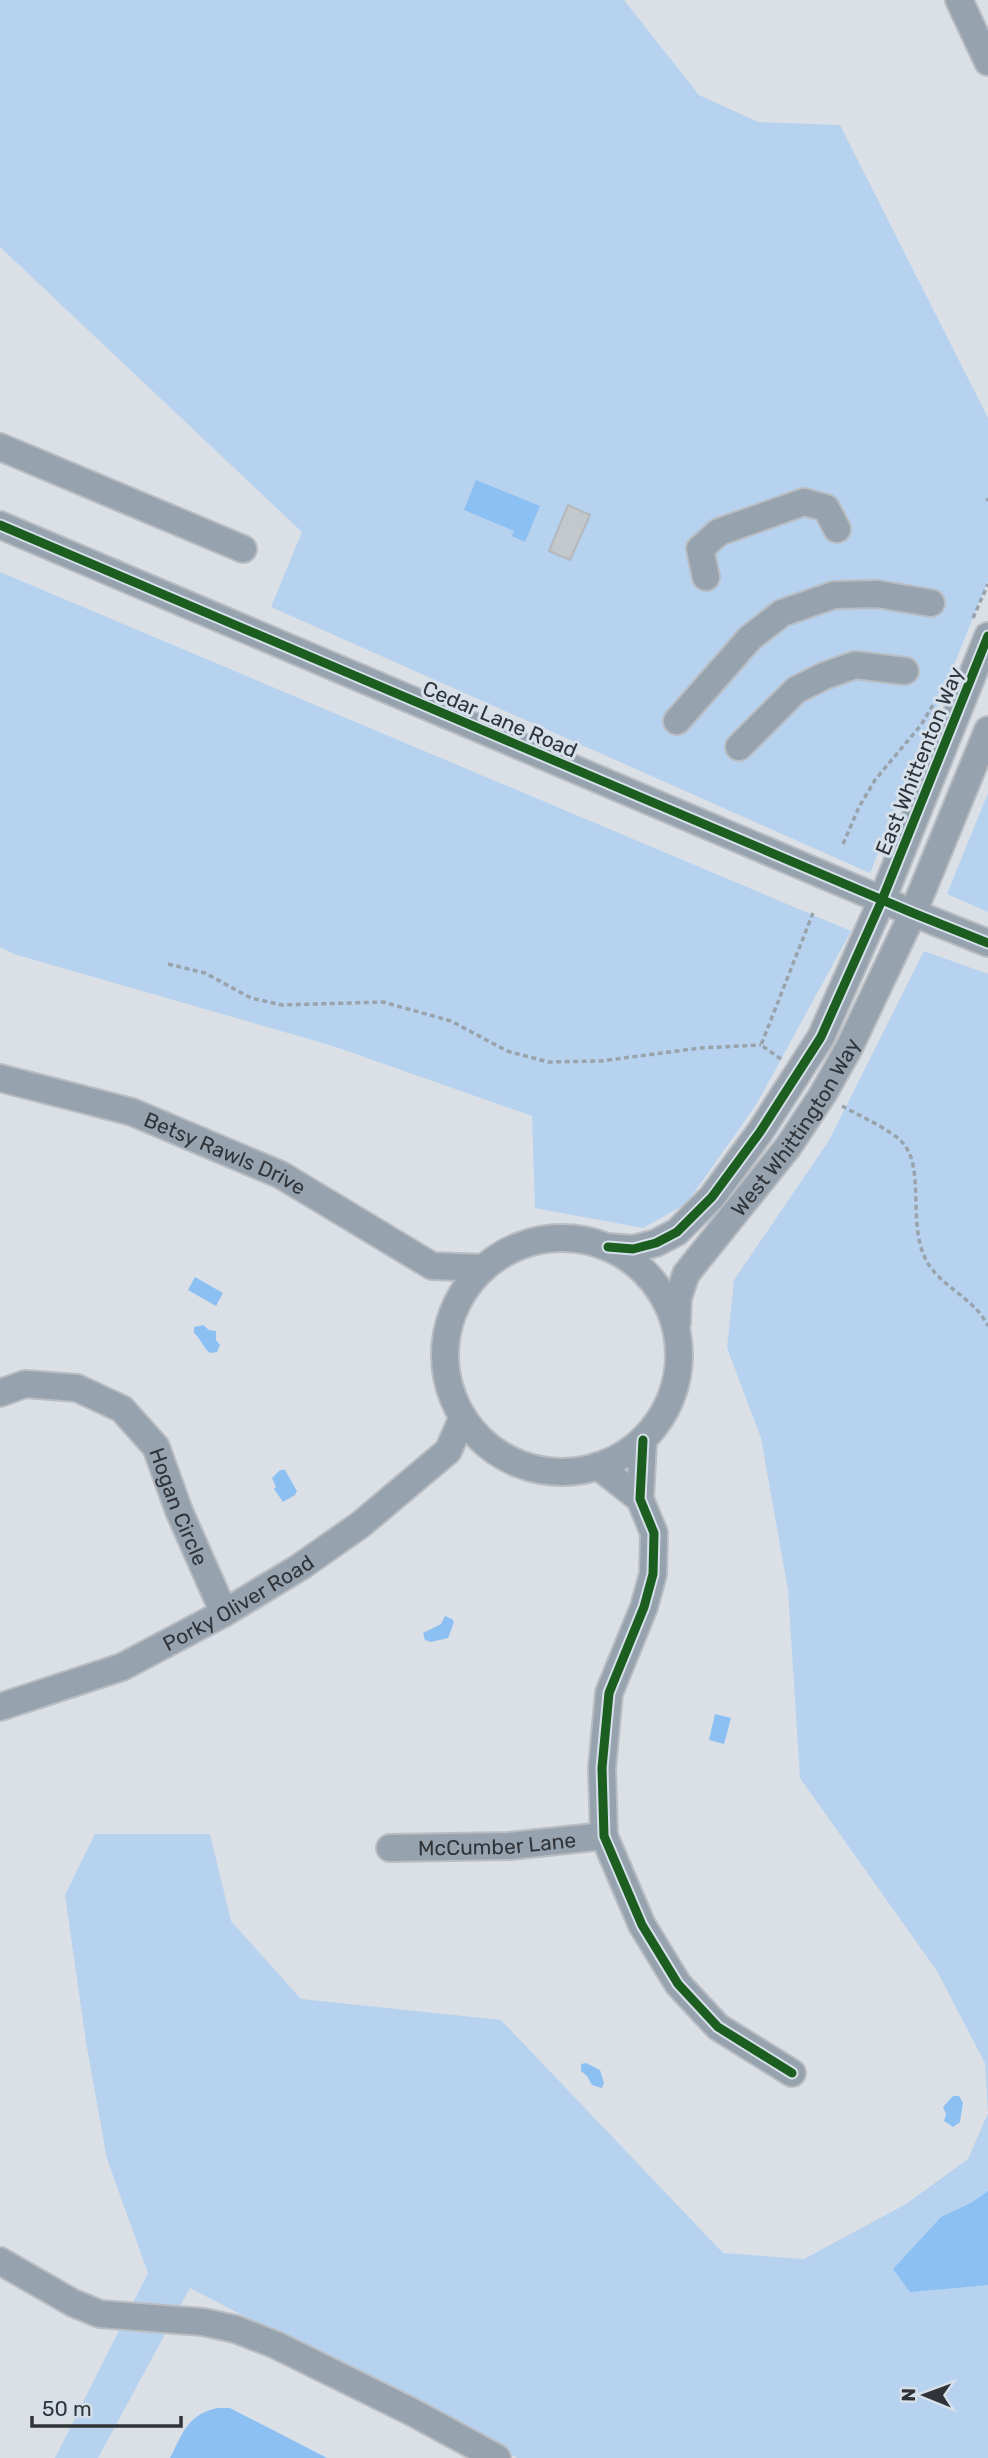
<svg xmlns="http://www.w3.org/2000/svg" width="988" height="2458" viewBox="0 0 988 2458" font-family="Rubik,sans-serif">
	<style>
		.green { fill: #b6d2ef }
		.water { fill: #8cc0f3 }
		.building { fill: #c3c8cd; stroke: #b4b8bd; stroke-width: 2 }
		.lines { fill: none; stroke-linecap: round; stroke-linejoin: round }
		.minor-casing { stroke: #b9bdc2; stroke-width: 30 }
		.path { stroke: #99a3ab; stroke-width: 3.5; stroke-dasharray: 5 3.5; stroke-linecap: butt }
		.minor { stroke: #96a3af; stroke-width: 26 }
		.cycleway-casing { stroke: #d6e0ea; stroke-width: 13 }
		.cycleway { stroke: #1b5e20; stroke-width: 9 }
		.labels { text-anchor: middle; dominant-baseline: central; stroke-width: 6; stroke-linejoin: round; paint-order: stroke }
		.street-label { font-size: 21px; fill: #303338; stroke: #d6e0ea }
	</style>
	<rect width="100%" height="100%" fill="#dae0e6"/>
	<path class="green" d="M 0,0 L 624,0 L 699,95 L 758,122 L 840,125 L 988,418 L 988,581 L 870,873 L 271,607 L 302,532 L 0,247 Z
		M 0,572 L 851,931 L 756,1105 L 686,1204 L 643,1228 L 535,1208 L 532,1116 L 333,1046 L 14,954 L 0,947 Z
		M 988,793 L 988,912 L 947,894 Z
		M 924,951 L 988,974 L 988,2458 L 517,2458 L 190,2288 L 98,2458 L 55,2458 L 148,2273 L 107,2159 L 86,2042 L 65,1895 L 95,1834 L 210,1834 L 231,1921 L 301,1999 L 501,2020 L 723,2253 L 804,2259 L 906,2204 L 968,2159 L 988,2113 L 985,2063 L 937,1971 L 800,1778 L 788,1590 L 761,1438 L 727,1348 L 734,1280 L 828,1142 Z"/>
	<path class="water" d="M 476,480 L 540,506 L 525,542 L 512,536 L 514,531 L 464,510 Z
		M 195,1277 L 223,1293 L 216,1306 L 188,1290 Z
		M 203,1325 L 209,1330 L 216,1331 L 216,1340 L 220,1345 L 217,1352 L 210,1353 C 204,1349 201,1339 194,1333 L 194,1327 Z
		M 280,1470 L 285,1470 L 297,1491 L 295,1495 L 283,1502 L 274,1489 L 276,1487 L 272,1478 Z
		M 445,1616 L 452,1619 L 454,1622 L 448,1638 L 431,1642 L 425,1640 L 423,1633 L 441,1624 Z
		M 715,1714 L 731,1718 L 724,1744 L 709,1740 Z
		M 586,2063 L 600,2070 L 604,2083 L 602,2088 L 592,2085 L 587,2076 L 581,2071 L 581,2064 Z
		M 953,2096 L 959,2096 L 963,2103 L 960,2122 L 953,2127 L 944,2121 L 946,2114 L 943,2107 Z
		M 988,2191 L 988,2285 L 910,2292 L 893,2269 L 941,2217 L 971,2203 Z
		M 217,2408 L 230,2408 L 327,2458 L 170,2458 C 183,2433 187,2415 217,2408 Z"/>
	<path class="building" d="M 568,505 L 590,515 L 570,560 L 549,551 Z"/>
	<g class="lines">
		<defs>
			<g id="minor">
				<path d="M 959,0 L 988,62"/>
				<path d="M 0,447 L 243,549"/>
				<path d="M 0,525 L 913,913 L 988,943"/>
				<path d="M 706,577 L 700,549 L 719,532 L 804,502 L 826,508 L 837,529"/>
				<path d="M 677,721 L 750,638 L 782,613 L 834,595 L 877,594 L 931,603"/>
				<path d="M 739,747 L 796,690 L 824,676 L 855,665 L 905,671"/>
				<path id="s1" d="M 0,1078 L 132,1112 L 281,1175 L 432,1266 L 483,1268"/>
				<circle cx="562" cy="1355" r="117"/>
				<path d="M 608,1247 L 633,1249 L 656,1243 L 677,1232 L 712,1197 L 760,1132 L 821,1037 L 882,900 L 988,636"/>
				<path id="s2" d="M 677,1323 L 678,1298 L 686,1274 L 788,1147 L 823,1094 L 849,1048 L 913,913 L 988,730"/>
				<path id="s3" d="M 0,1393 L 25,1384 L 77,1388 L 122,1409 L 156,1447 L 179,1511 L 224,1613"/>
				<path d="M 643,1440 L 640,1499 L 654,1533 L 653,1574 L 644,1607 L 609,1693 L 602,1768 L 604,1836 L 642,1925 L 678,1984 L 718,2027 L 792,2073"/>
				<path d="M 598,1466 L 640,1499"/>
				<path id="s4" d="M 0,1707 L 122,1667 L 224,1613 L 300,1567 L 360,1525 L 448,1451 L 463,1417"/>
				<path id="s5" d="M 390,1848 L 509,1846 L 604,1836"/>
				<path d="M 0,2261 L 73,2303 L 100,2314 L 203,2322 L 235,2329 L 276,2345 L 412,2412 L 497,2458"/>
			</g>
		</defs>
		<use href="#minor" class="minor-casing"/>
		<path class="path" d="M 987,498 L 988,501
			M 973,618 L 988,584
			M 843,844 L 859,807 L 875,780 L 921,725 L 937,698
			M 168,964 L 205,973 L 251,998 L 282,1005 L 383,1002 L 451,1021 L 507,1051 L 548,1062 L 601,1061 L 700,1048 L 761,1045
			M 781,1059 L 761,1045 L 813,913
			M 842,1106 C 858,1115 891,1130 902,1142 C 927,1168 905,1229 929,1265 C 946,1290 975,1299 988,1326"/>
		<use href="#minor" class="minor"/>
		<defs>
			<path id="cycleway" d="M 0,525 L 913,913 L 988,943
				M 608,1247 L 633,1249 L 656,1243 L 677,1232 L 712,1197 L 760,1132 L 821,1037 L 882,900 L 988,636
				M 643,1440 L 640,1499 L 654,1533 L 653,1574 L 644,1607 L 609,1693 L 602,1768 L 604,1836 L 642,1925 L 678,1984 L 718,2027 L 792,2073"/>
		</defs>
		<use href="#cycleway" class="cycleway-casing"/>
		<use href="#cycleway" class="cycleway"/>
	</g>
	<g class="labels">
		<g class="street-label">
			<text transform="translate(500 719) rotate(23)">Cedar Lane Road</text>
			<text transform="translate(919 761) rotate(-68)">East Whittenton Way</text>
			<text stroke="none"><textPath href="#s2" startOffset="234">West Whittington Way</textPath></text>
			<text stroke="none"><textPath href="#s1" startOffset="238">Betsy Rawls Drive</textPath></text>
			<text stroke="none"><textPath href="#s3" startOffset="243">Hogan Circle</textPath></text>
			<text stroke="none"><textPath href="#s4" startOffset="261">Porky Oliver Road</textPath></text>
			<text stroke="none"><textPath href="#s5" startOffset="107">McCumber Lane</textPath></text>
		</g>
	</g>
	<g transform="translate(925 2395) rotate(271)" stroke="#d6e0ea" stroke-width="5" paint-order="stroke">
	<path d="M0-5L12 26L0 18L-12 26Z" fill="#303338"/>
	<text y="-10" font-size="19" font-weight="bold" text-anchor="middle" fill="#303338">N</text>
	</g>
	<path d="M32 2416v10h149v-10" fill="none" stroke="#303338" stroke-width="3.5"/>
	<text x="42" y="2416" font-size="21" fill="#303338" stroke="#d6e0ea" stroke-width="5" paint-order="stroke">50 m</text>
</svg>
